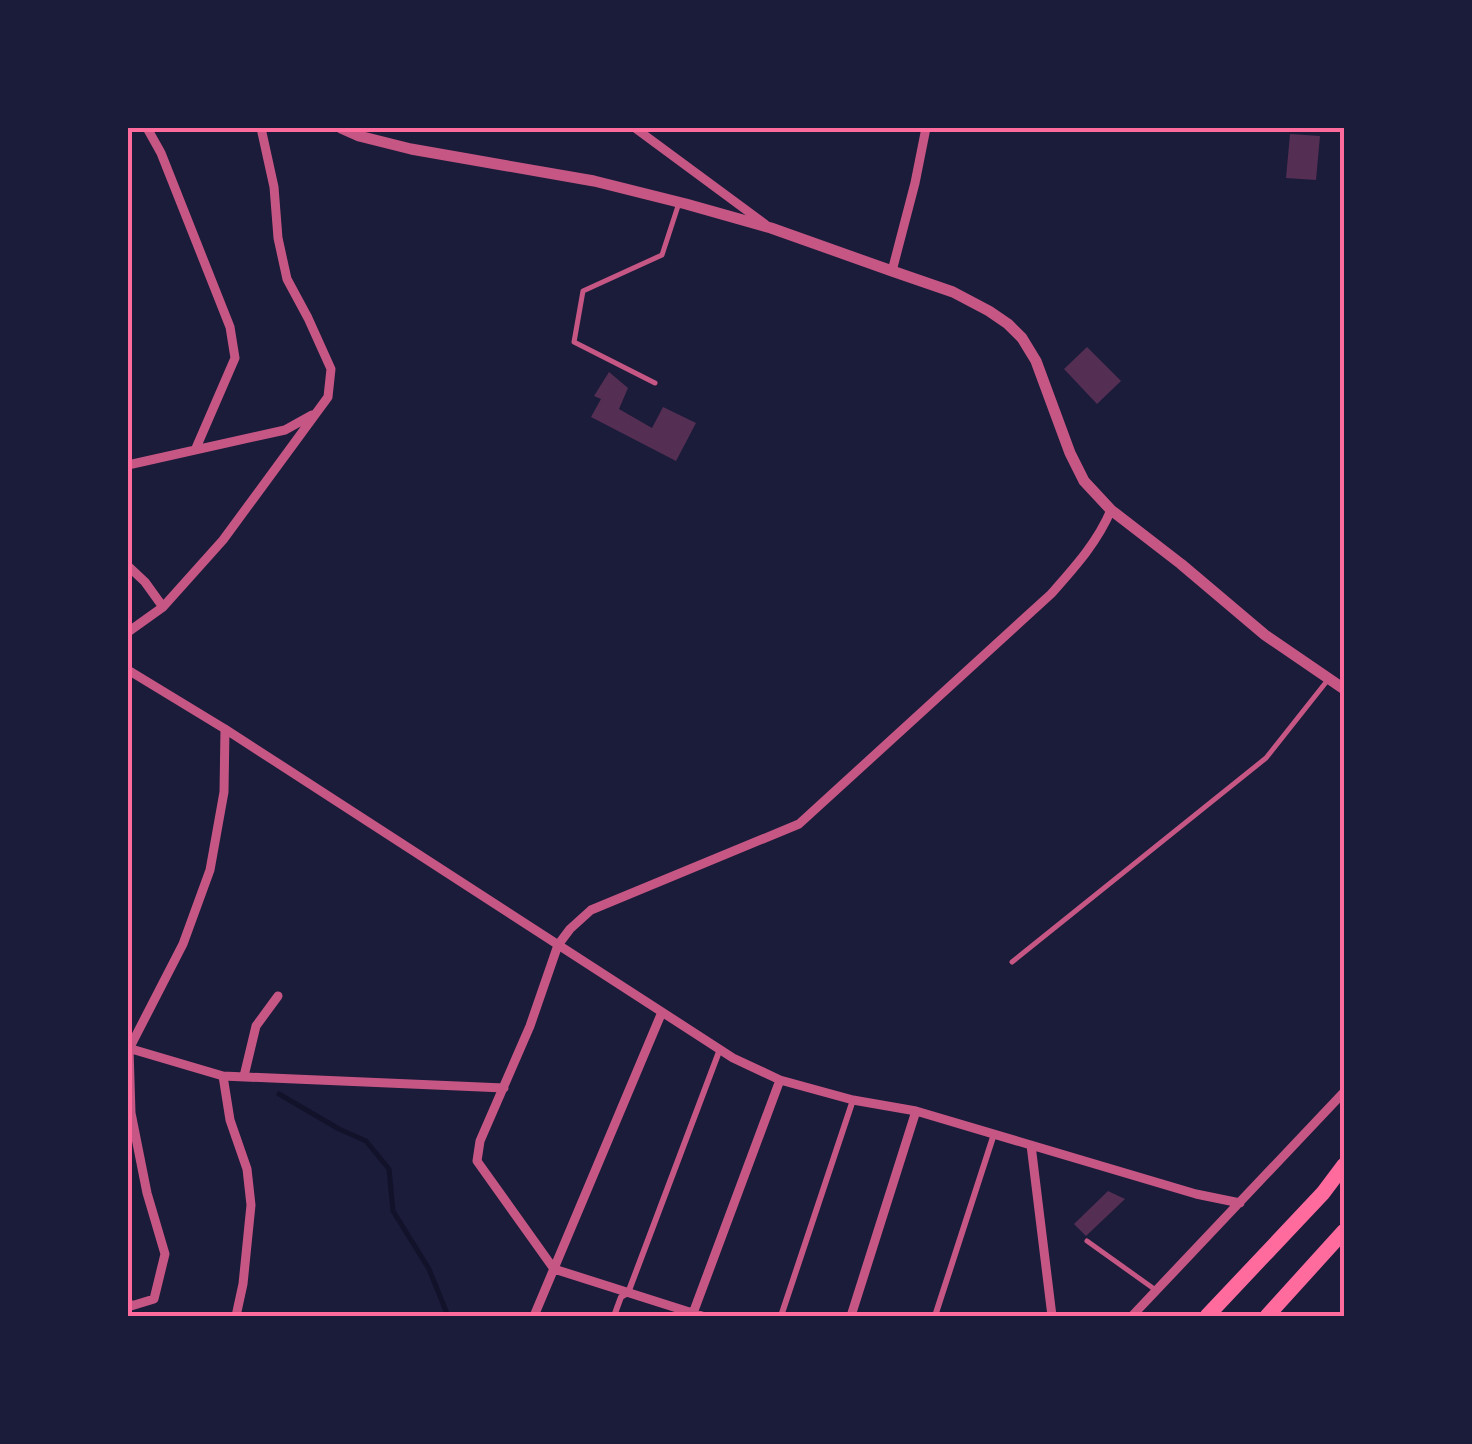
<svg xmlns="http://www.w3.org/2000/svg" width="1472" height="1444" viewBox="0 0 1472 1444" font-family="'IBM Plex Sans',sans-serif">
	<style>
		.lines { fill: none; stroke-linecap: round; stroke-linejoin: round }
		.stream { stroke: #12122b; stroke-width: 5 }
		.building { fill: #542f53 }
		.service { stroke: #c65784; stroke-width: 5 }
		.pedestrian { stroke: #c65784; stroke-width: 6 }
		.minor { stroke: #c65784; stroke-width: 9 }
		.tertiary { stroke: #c65784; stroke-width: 11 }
		.motorway { stroke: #ff6b9d; stroke-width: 15 }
		.neatline { fill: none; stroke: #ff6b9d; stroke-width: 4 }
	</style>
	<rect width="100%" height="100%" fill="#1b1b3a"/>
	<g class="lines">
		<path class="stream" d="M 279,1094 L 339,1129 L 366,1141 L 389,1169 L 393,1211 L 429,1269 L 448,1316"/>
	</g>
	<path class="building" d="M 1290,134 L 1320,136 L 1316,180 L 1286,178 Z
		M 1087,347 L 1121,381 L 1097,404 L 1064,369 Z
		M 609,372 L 628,388 L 619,409 L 652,428 L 663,407 L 696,423 L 676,461 L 591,417 L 601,399 L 594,396 Z
		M 1108,1191 L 1125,1199 L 1086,1236 L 1074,1224 Z"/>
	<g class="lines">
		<path class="service" d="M 655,383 L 574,342 L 583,291 L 662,255 L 678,206
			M 1012,962 L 1266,758 L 1327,681
			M 1087,1241 L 1157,1291"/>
		<path class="pedestrian" d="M 614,1316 L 621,1297 L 628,1293 L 720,1049
			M 781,1316 L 853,1100
			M 935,1316 L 994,1134"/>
		<path class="minor" d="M 147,128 L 161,153 L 230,327 L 235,358 L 196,448
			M 635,128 L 765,224
			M 892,271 L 915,183 L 926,128
			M 128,465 L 285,430 L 312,415
			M 128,566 L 145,582 L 163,607
			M 128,632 L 163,607 L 223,540 L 328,397 L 331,369 L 308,318 L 287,279 L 278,238 L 274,187 L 261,128
			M 128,670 L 225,729 L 733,1058 L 780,1080 L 853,1100 L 916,1111 L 1196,1194 L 1240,1203
			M 128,1048 L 223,1076 L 504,1088
			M 223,1076 L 230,1120 L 247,1169 L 251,1205 L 243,1284 L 236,1316
			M 244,1076 L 256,1026 L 278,996
			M 1031,1145 L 1052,1316
			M 554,1269 L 477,1161 L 480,1141 L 530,1026 L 558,945 L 570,929 L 591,910 L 799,824 L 1051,594 C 1074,568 1097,543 1111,510
			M 554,1269 L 702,1316
			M 128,1302 L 131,1306 L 154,1299 L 165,1254 L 147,1193 L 131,1113 L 129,1049 L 183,944 L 210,870 L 224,792 L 225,729
			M 534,1316 L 662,1012
			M 692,1316 L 780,1080
			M 851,1316 L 916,1111
			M 1132,1316 L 1344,1092"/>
		<path class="tertiary" d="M 341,128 L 359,136 L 411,149 L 594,181 L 686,204 L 771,228 L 892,271 L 953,292 L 989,311 L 1008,324 L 1022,338 L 1036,361 L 1070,453 L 1084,481 L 1111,510 L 1181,564 L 1265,635 L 1344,689"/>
		<path class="motorway" d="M 1207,1316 L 1323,1193 L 1344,1165
			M 1267,1316 L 1344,1231"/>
	</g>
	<rect width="1472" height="1444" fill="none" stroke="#1b1b3a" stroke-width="260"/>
	<rect x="130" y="130" width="1212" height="1184" class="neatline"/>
</svg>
